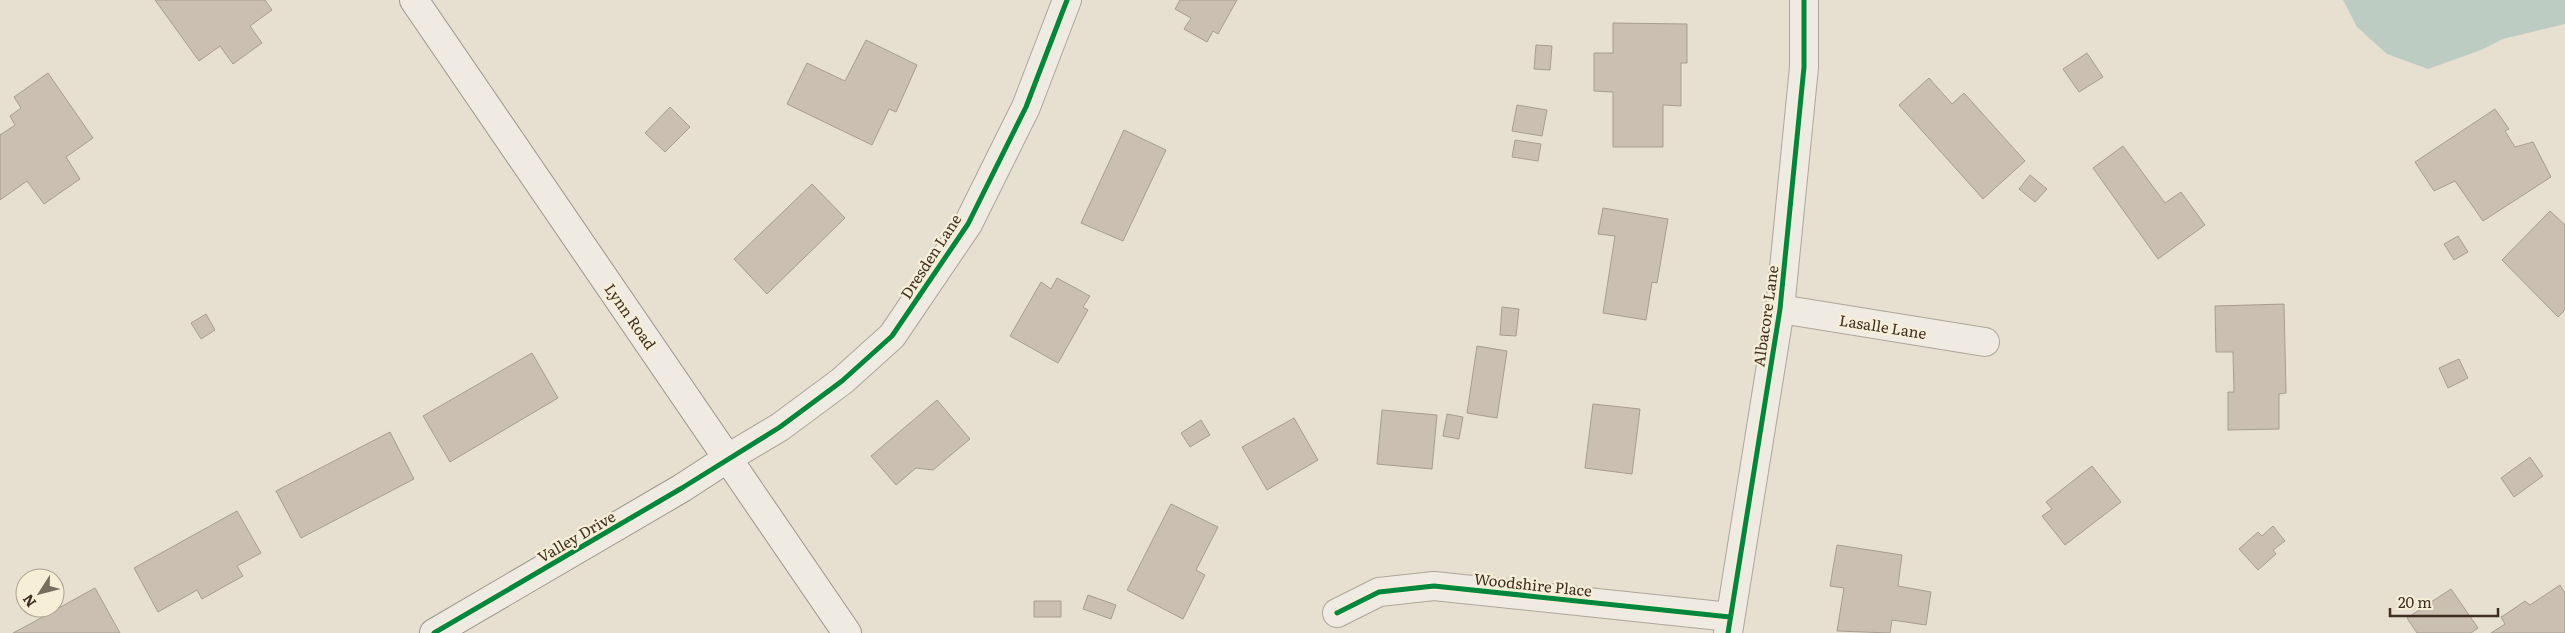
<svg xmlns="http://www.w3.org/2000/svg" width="2565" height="633" viewBox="0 0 2565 633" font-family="Literata,serif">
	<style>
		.water { fill: #bcccc2 }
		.building { fill: #cbbfb2; stroke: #a89c90 }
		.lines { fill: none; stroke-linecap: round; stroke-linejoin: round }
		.street-casing { stroke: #ada599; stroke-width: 30 }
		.secondary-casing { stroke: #9c958a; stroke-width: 30 }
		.street { stroke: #efebe3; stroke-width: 28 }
		.secondary { stroke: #efebe3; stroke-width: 28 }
		.cycleway-casing { stroke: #f7eed8; stroke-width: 8 }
		.cycleway { stroke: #00873e; stroke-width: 5 }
		.labels { text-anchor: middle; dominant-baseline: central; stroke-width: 4.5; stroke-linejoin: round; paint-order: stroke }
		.street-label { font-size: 15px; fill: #3d2e20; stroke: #f7eed8 }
	</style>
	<rect width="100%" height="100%" fill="#e7e0d1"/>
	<path class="water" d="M 2343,0 L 2565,0 L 2565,24 L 2503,39 L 2481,50 L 2428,69 L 2387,54 L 2357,27 Z"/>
	<path class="building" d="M 155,0 L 265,0 L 272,10 L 250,26 L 262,43 L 233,64 L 220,46 L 199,61 Z
		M 1180,0 L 1237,0 L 1218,34 L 1213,31 L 1207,42 L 1184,29 L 1191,18 L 1175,9 Z
		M 1613,23 L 1687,24 L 1687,63 L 1681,63 L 1681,106 L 1663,105 L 1663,147 L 1613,147 L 1613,92 L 1594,91 L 1594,53 L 1613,53 Z
		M 866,40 L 917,65 L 896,112 L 889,109 L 872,145 L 787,104 L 807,63 L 845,81 Z
		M 1536,45 L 1552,46 L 1550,70 L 1534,69 Z
		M 2087,53 L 2103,77 L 2079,92 L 2063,69 Z
		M 48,73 L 93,138 L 66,157 L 80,179 L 44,204 L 27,181 L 0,200 L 0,135 L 15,125 L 10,116 L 21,108 L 14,97 Z
		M 1929,78 L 1952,104 L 1964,93 L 2025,161 L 1983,199 L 1899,105 Z
		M 1517,105 L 1547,110 L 1542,136 L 1512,131 Z
		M 670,107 L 690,127 L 665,152 L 645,133 Z
		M 2495,109 L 2509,129 L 2505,131 L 2515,147 L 2533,142 L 2551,177 L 2483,221 L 2455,181 L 2434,191 L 2415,162 Z
		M 1124,130 L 1166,150 L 1123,241 L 1081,223 Z
		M 1515,140 L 1541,144 L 1538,161 L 1512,157 Z
		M 2123,146 L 2165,203 L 2181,192 L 2205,225 L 2158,259 L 2093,168 Z
		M 2030,175 L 2047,189 L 2035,202 L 2019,189 Z
		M 812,184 L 845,218 L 767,294 L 734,259 Z
		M 1603,208 L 1668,219 L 1657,283 L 1652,282 L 1646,320 L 1603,313 L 1615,236 L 1598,234 Z
		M 2550,211 L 2565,225 L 2565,310 L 2558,317 L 2502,260 Z
		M 2458,236 L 2468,252 L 2454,260 L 2444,244 Z
		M 1057,278 L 1090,296 L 1083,307 L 1088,310 L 1058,363 L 1010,336 L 1041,282 L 1051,289 Z
		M 2284,304 L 2286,393 L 2279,394 L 2279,429 L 2228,430 L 2228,392 L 2234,392 L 2233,352 L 2216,352 L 2215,306 Z
		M 1502,307 L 1519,309 L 1516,336 L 1500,335 Z
		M 206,314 L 215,330 L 201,339 L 191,323 Z
		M 1477,346 L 1507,351 L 1497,418 L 1467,413 Z
		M 532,353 L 558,398 L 450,462 L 423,416 Z
		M 2459,359 L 2468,378 L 2448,388 L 2439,368 Z
		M 937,400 L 970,439 L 933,470 L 916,468 L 896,485 L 871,456 Z
		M 1593,404 L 1640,409 L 1632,474 L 1585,468 Z
		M 1382,410 L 1437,415 L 1432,469 L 1377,464 Z
		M 1447,414 L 1463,417 L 1459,439 L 1443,436 Z
		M 1294,418 L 1318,460 L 1267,490 L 1242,447 Z
		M 1201,420 L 1210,435 L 1190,447 L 1181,433 Z
		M 390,432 L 414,479 L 301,538 L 276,491 Z
		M 2530,457 L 2543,476 L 2514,497 L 2501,478 Z
		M 2092,466 L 2121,502 L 2065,545 L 2042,516 L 2052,509 L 2046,502 Z
		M 1171,504 L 1218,527 L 1196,570 L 1205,575 L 1183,619 L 1127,590 Z
		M 237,511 L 261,553 L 237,566 L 243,576 L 202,599 L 197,590 L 158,612 L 134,568 Z
		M 2273,526 L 2285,541 L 2273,550 L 2276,554 L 2258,570 L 2239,549 L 2258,532 L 2262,536 Z
		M 1837,545 L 1902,555 L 1898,586 L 1931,592 L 1926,625 L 1892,620 L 1890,633 L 1837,631 L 1844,588 L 1830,586 Z
		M 2560,585 L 2565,593 L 2565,633 L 2491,633 L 2505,624 L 2501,617 L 2503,616 L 2525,601 L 2530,605 Z
		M 95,588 L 120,633 L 13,633 L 28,625 Z
		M 2451,589 L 2478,628 L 2471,633 L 2417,633 L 2407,618 Z
		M 1088,595 L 1116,605 L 1111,619 L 1083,609 Z
		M 1034,601 L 1061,601 L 1061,617 L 1034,617 Z"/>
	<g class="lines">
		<defs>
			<path id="street" d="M 1780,309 L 1985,342
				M 728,458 L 780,427 L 842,381 L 892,336 L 968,224 L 1026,107 L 1067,0
				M 1337,613 L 1379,592 L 1434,586 L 1730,617
				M 1728,633 L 1780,309 L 1804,67 L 1804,0"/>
			<path id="secondary" d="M 414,0 L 847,633
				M 434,633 L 682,488 L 728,458"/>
		</defs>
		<use href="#street" class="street-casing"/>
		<use href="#secondary" class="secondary-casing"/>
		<use href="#street" class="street"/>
		<use href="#secondary" class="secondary"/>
		<defs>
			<path id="cycleway" d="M 1337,613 L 1379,592 L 1434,586 L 1730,617
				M 434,633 L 682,488 L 780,427 L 842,381 L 892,336 L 968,224 L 1026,107 L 1067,0
				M 1728,633 L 1780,309 L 1804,67 L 1804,0"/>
		</defs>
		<use href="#cycleway" class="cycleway-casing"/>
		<use href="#cycleway" class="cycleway"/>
	</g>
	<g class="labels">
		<g class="street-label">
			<text transform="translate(930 256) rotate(-57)">Dresden Lane</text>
			<text transform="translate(631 316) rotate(55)">Lynn Road</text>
			<text transform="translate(1765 316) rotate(-82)">Albacore Lane</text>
			<text transform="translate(1883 326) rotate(9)">Lasalle Lane</text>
			<text transform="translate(576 536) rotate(-30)">Valley Drive</text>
			<text transform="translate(1533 584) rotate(6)">Woodshire Place</text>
		</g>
	</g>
	<g transform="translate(40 593) rotate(234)"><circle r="24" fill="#f7eed8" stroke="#ada18e"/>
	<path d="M0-4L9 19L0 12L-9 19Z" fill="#786c5e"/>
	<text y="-8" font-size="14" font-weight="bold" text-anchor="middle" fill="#3d2e20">N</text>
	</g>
	<path d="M2390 608v8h108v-8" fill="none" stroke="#3d2e20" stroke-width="2.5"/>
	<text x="2398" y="608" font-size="15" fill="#3d2e20" stroke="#f7eed8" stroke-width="4" paint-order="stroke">20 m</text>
</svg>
